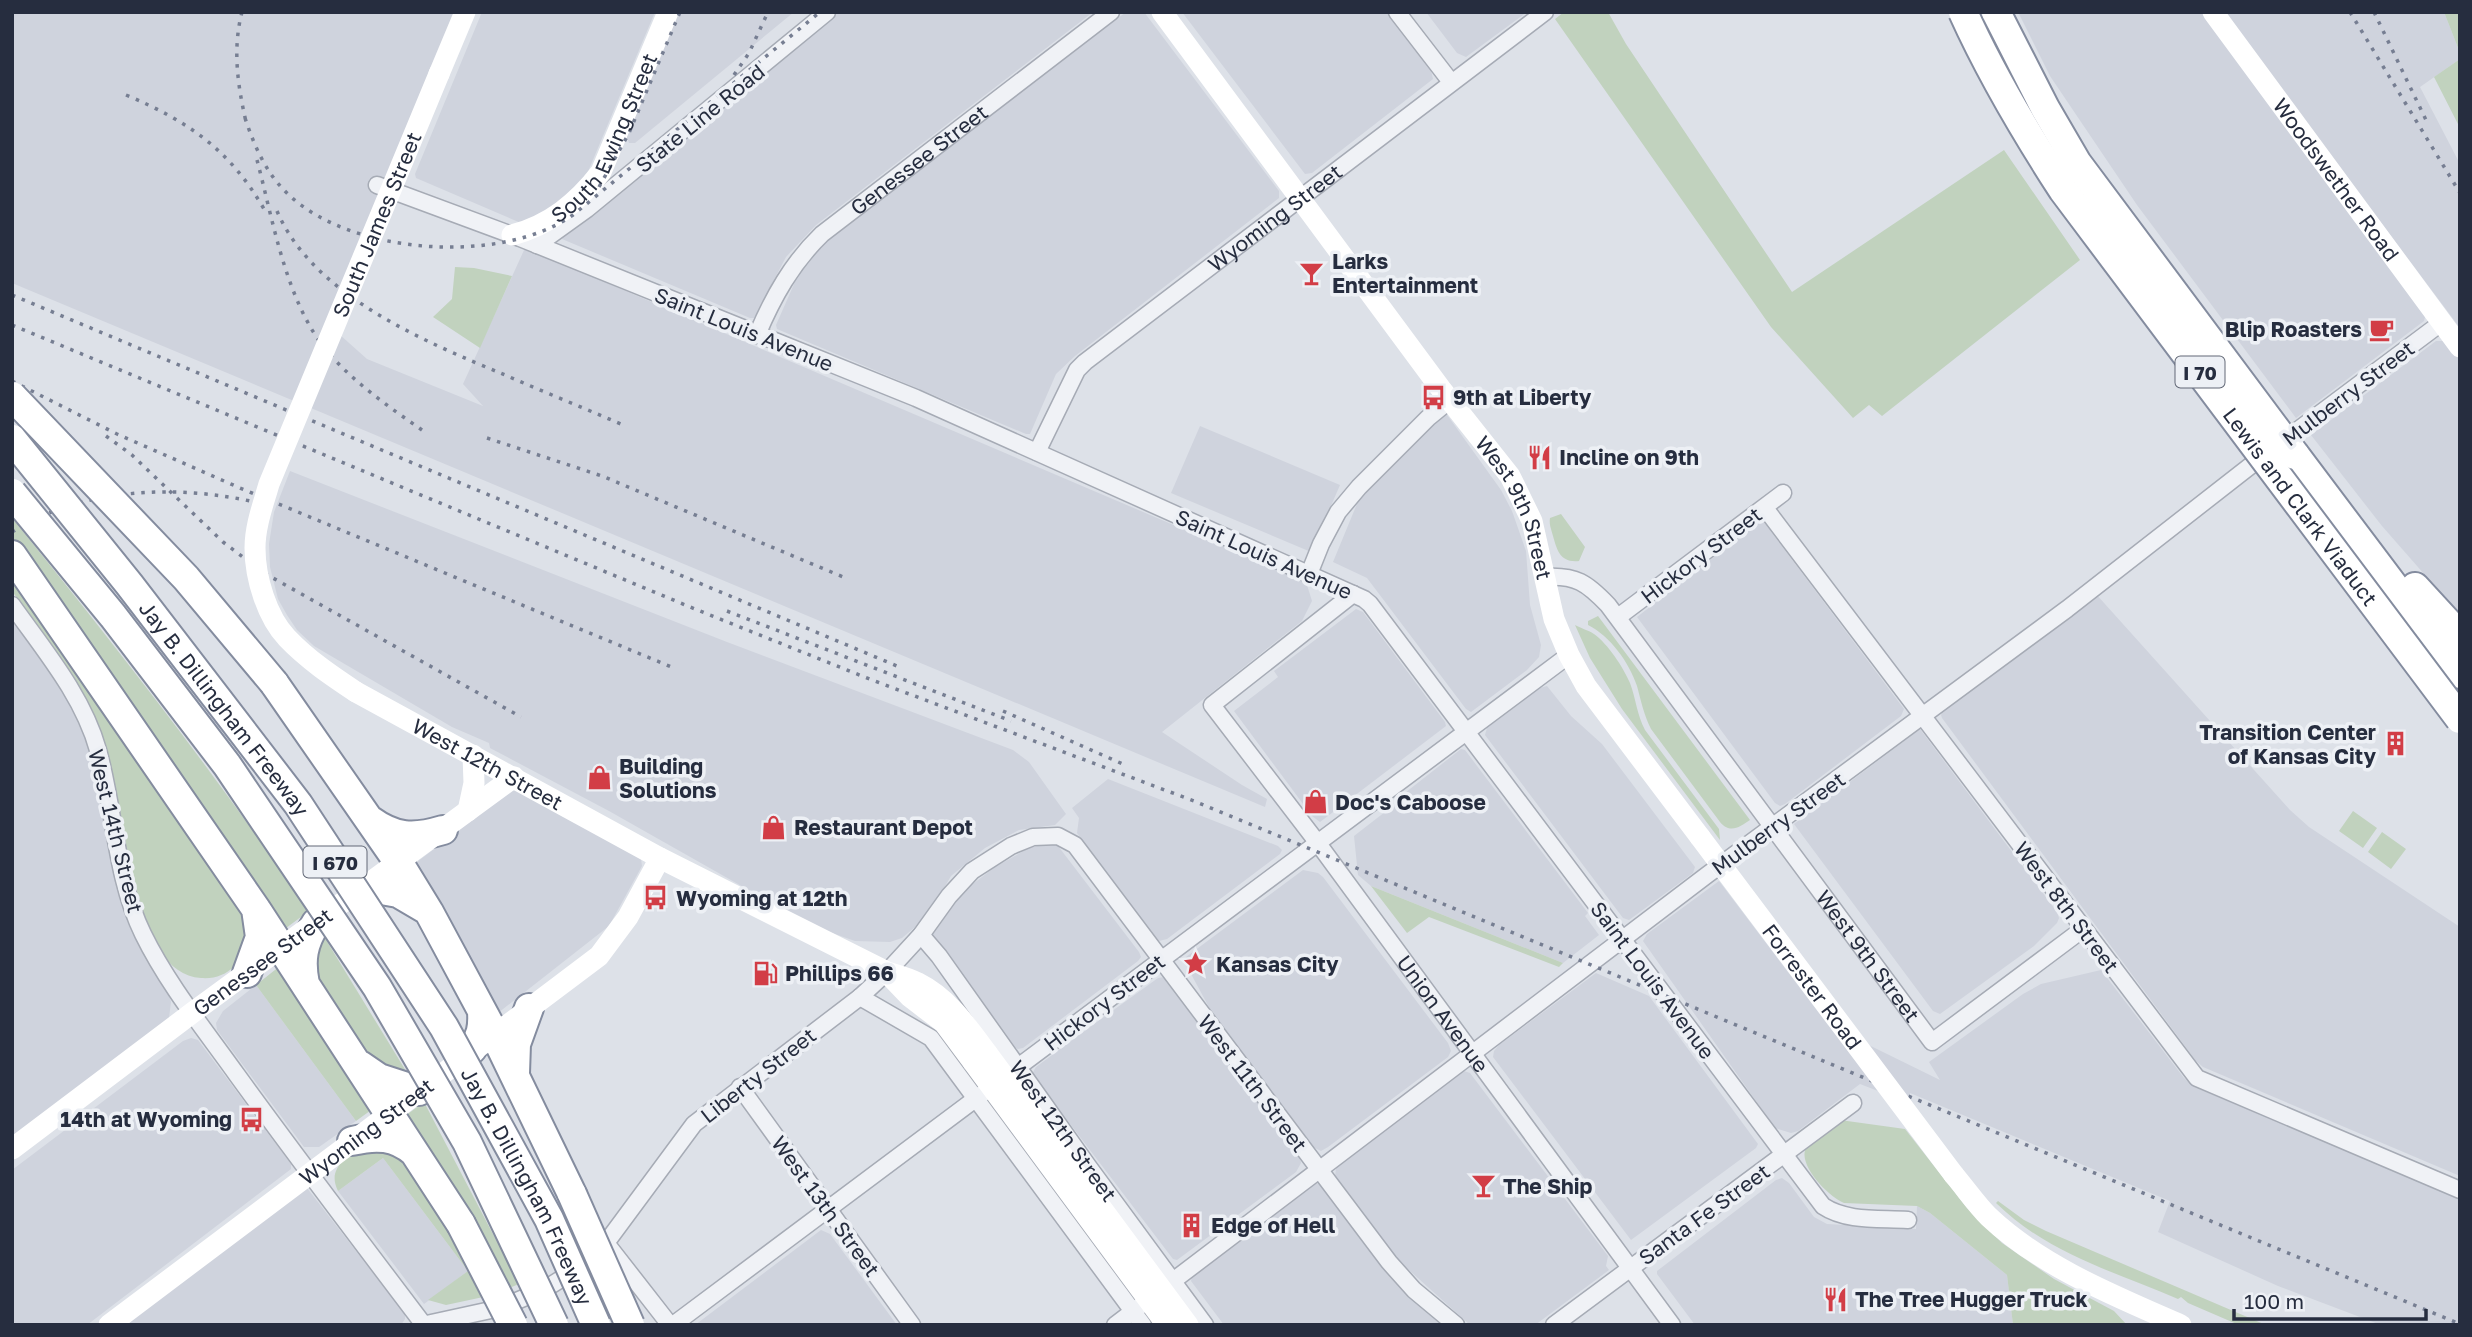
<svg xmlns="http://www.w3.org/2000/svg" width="2472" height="1337" viewBox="0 0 2472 1337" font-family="'Golos Text',sans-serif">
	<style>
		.built { fill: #cfd3dd }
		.green { fill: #c1d2be }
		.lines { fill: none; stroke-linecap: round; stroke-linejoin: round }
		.street-casing { stroke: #a6abb5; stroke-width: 19 }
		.highway-casing { stroke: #848c9f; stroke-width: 32 }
		.street { stroke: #f0f2f6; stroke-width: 16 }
		.secondary { stroke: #fff; stroke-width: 21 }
		.highway { stroke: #fff; stroke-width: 28 }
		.rail { stroke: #767e92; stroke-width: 3.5; stroke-dasharray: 3.5 7; stroke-linecap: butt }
		.highway-bridge-casing { stroke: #848c9f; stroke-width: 32; stroke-linecap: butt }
		.secondary-bridge { stroke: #fff; stroke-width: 21 }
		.highway-bridge { stroke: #fff; stroke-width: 28 }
		.labels { text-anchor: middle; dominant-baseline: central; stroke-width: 7; stroke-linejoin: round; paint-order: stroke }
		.shield { fill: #edf0f5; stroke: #626876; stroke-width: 2 }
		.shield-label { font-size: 19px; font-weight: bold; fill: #262d3f }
		.street-label { font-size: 21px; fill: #262d3f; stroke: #edf0f5 }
		.poi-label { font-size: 21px; font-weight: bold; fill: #262d3f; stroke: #edf0f5; text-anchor: start }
	</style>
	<rect width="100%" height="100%" fill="#dde1e8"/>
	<path class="built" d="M 12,12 L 454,12 L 330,326 L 367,359 L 483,406 L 463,384 L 525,248 L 1300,579 L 1307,585 L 1312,601 L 1302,621 L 1162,732 L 1242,785 L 1267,799 L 1265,807 L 12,283 Z
		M 482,12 L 655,12 L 582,186 L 528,226 L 416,178 L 415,174 Z
		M 678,12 L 794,12 L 635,143 L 629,143 L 626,135 Z
		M 833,12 L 1093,12 L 816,225 L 786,257 L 754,318 L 750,318 L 562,239 L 566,232 Z
		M 1126,12 L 1144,12 L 1279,191 L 1279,198 L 1075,356 L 1056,374 L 1030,434 L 1026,434 L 777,329 L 776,325 L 802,266 L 815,250 Z
		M 1182,12 L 1388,12 L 1430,66 L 1433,79 L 1312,173 L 1305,174 Z
		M 1426,12 L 1527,12 L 1466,57 L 1457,53 Z
		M 2018,12 L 2204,12 L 2426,313 L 2424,321 L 2296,418 L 2137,205 L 2050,76 Z
		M 2223,12 L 2444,12 L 2460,53 L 2460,59 L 2420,87 L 2460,164 L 2460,328 Z
		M 2436,341 L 2443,341 L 2460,358 L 2460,615 L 2382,526 L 2311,435 Z
		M 1445,412 L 1501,490 L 1512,511 L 1526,551 L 1530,605 L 1541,645 L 1539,657 L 1527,670 L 1471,712 L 1466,709 L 1367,578 L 1333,562 L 1359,499 L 1426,426 Z
		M 1200,426 L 1340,485 L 1311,552 L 1171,493 Z
		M 290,471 L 727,642 L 1013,750 L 1029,762 L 1066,814 L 1055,825 L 1019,830 L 985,848 L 951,876 L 927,917 L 902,938 L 890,942 L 855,941 L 812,926 L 609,811 L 490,748 L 489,743 L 452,727 L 314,646 L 297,630 L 287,615 L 278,599 L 270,567 L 269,544 L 274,512 Z
		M 1763,521 L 1904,709 L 1901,716 L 1785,804 L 1780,806 L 1775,803 L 1637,617 L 1759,522 Z
		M 2096,594 L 2290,810 L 2309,827 L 2460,927 L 2460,1176 L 2203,1067 L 2196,1061 L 1942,718 L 1941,715 L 1944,708 Z
		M 1356,609 L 1363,612 L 1445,722 L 1446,726 L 1320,822 L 1312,816 L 1234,711 L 1278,677 L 1274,671 Z
		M 12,617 L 73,708 L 90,747 L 127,913 L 134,934 L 167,989 L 171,1002 L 169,1018 L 12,1137 Z
		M 1547,686 L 1571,716 L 1602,744 L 1695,867 L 1693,873 L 1629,920 L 1623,918 L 1485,735 L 1487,728 L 1540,688 Z
		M 1920,729 L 2057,912 L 2059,918 L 2057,923 L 2034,946 L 1940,1014 L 1933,1011 L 1794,824 Z
		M 1461,749 L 1465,750 L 1588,913 L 1585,916 L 1599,935 L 1563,963 L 1371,886 L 1358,875 L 1354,836 L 1403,798 L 1401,796 Z
		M 1108,779 L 1278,846 L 1282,850 L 1280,854 L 1167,939 L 1159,941 L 1153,936 L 1077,833 L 1079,818 L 1072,808 Z
		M 518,789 L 641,859 L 642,866 L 609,926 L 498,1013 L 413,865 L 509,792 Z
		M 1055,842 L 1139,952 L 1141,957 L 1138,961 L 1023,1048 L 1018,1049 L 1012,1047 L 930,938 L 965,890 L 995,867 L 1029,848 Z
		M 1303,870 L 1318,873 L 1323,877 L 1448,1043 L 1451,1051 L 1448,1057 L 1328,1147 L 1321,1151 L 1313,1147 L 1217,1022 L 1184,961 L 1186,957 Z
		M 1719,881 L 1828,1025 L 1940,1080 L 1929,1062 L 2023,994 L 2041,984 L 2101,970 L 2184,1078 L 2194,1087 L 2460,1198 L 2460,1325 L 2381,1325 L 2278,1286 L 2158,1232 L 2170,1201 L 1910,1093 L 1906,1102 L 1860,1084 L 1798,1131 L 1791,1133 L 1775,1128 L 1643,941 L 1647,934 Z
		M 1596,973 L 1649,996 L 1758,1144 L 1756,1148 L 1631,1240 L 1493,1057 L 1494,1051 L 1499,1045 Z
		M 1164,977 L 1300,1157 L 1301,1163 L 1296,1172 L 1177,1260 L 1173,1259 L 1032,1074 L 1036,1067 L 1090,1027 L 1158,978 Z
		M 256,985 L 356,1121 L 319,1147 L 304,1147 L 217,1030 L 216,1023 L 223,1011 Z
		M 191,1038 L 198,1040 L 291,1164 L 291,1169 L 87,1325 L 12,1325 L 12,1170 L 183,1041 Z
		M 1464,1071 L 1470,1073 L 1608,1256 L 1606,1266 L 1609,1270 L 1535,1325 L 1470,1325 L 1399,1261 L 1335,1177 L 1336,1168 Z
		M 383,1158 L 468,1271 L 424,1304 L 338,1191 Z
		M 1782,1178 L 1789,1183 L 1814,1217 L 1827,1224 L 1916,1229 L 1917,1206 L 1930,1213 L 2007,1275 L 2013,1325 L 1695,1325 L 1657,1274 L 1657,1271 L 1776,1180 Z
		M 1319,1183 L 1322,1186 L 1447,1325 L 1224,1325 L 1191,1281 L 1192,1277 L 1314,1184 Z
		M 307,1188 L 405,1314 L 405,1319 L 401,1325 L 123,1325 Z
		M 821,1230 L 830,1234 L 897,1325 L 695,1325 Z"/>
	<path class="green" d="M 1564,12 L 1608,12 L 1626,44 L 1792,292 L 2004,150 L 2080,260 L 1882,416 L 1869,405 L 1853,418 L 1771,327 L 1555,19 Z
		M 2444,12 L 2460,12 L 2460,53 Z
		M 2460,59 L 2460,128 L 2434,77 Z
		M 455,267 L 474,268 L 512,276 L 480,348 L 433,317 L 452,299 Z
		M 1561,514 L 1585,547 L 1579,561 C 1560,563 1557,550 1553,536 C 1551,528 1549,525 1550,518 Z
		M 12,518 C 116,646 216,775 309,911 L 282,931 L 12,540 Z
		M 12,571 L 251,922 C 247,936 246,956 235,966 C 225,975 215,979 201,978 C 132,974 124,817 111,766 C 108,752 103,738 98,725 C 78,677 42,634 12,591 Z
		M 1598,616 L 1750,820 C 1740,827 1730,834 1720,822 L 1651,729 C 1644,715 1641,701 1637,686 C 1629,662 1610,636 1588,625 L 1588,621 Z
		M 1575,625 C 1580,628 1588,630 1594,634 C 1608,644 1623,667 1630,683 C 1636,699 1637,715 1645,730 L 1719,829 L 1720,840 L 1622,709 L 1590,658 Z
		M 2353,811 L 2377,828 L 2363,848 L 2339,831 Z
		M 2382,832 L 2406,849 L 2391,869 L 2368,852 Z
		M 1371,886 L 1563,963 L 1559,967 L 1429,917 L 1407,933 Z
		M 323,935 L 409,1076 L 371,1066 L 310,969 Z
		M 280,966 L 374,1108 L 356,1121 L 256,985 Z
		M 424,1102 L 519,1284 L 504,1290 L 405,1116 Z
		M 1840,1120 L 1905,1129 L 1967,1208 L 2002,1243 L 2054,1279 L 2114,1311 L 2127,1325 L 2013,1325 L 2007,1275 L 1930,1213 L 1917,1206 L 1844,1203 C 1830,1198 1797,1165 1806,1148 C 1812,1137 1830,1128 1840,1120 Z
		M 361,1146 L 400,1151 L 488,1296 L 446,1305 L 428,1300 L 468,1271 L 383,1158 L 338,1191 C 327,1169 345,1159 361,1146 Z
		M 1998,1201 L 2024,1220 L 2046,1231 L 2266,1325 L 2239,1325 L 2188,1303 L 2181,1297 L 2178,1299 C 2111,1270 2050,1255 1996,1203 Z"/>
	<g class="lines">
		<defs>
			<g id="street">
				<path d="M 1397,12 L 1451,82"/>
				<path d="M 377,185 L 520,238 L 916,398 L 1364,599 L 1370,604 L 1823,1206 C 1847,1222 1880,1218 1908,1220"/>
				<path d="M 537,245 L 587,209 L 827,12"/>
				<path id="s1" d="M 757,335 C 773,297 792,263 822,234 L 1111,12"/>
				<path id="s2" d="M 1037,452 L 1077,370 L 1085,362 L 1545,12"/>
				<path d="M 1765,508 L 2197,1078 L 2460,1190"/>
				<path d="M 1309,574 L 1321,544 L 1338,512 L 1359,487 L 1428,418 L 1450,400"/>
				<path id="s3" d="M 1545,577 C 1576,575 1587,583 1608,605 L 1932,1042 L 2083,929"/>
				<path id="s4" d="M 1353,594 L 1212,705 L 1317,842 L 1672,1325"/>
				<path d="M 12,605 C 44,650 83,696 98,750 C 115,810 115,877 143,934 C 168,985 205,1030 237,1075 C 298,1159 361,1242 424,1325"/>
				<path d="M 1618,617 L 1783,493"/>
				<path id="s5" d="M 921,935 L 939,956 L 1088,1166 L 1205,1325"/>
				<path d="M 860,997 L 931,1038 L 1143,1325"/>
				<path d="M 740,1087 L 912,1325"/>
				<path d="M 606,1243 L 670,1325"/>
				<path d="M 422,1325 L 500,1308 L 545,1289 L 569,1274 L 606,1243 L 694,1124 L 860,997 L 887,972 L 921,935 L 949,896 L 972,871 L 1011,846 L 1033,837 L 1058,836 L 1075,845 L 1389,1262 L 1414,1290 L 1456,1325"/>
				<path d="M 673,1325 L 1569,655"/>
				<path d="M 1115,1325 L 1707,875 L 2067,609 L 2254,463 L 2441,323"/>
				<path d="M 1554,1325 L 1853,1103"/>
			</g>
			<path id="highway" d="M 2295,455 L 2460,674
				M 12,555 L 256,909 L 461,1224
				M 2415,587 L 2460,636
				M 274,683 L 399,863 L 429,912 L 494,1033 L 572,1194
				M 370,820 C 395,838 413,839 443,830
				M 365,887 L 398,893 L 427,910
				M 247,973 L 260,937 L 256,909
				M 305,984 C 300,960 303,943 316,923
				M 472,1049 C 481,1037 483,1027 482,1012
				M 360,1065 L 379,1078 L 419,1091
				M 515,1073 L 516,1044 L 529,1008
				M 352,1141 C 377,1135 395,1136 414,1152"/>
		</defs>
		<use href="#street" class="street-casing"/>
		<use href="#highway" class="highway-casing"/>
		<use href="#street" class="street"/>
		<g class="secondary">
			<path id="s6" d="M 1162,12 L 1441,389 L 1510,476 L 1532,521 L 1554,619 L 1569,655 L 1586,686 L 1700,837"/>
			<path id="s7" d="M 2213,12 L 2460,347"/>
			<path d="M 439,74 L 465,12"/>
			<path id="s8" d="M 512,235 C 550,225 577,203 601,172 L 668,12"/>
			<path id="s9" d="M 356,692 L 660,858 L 887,972 C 897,975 909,978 918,983 C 948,998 967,1026 987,1053"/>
			<path d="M 468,811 L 474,783 L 473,755"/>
			<path d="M 888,974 L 910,997 L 944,1023 L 973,1062"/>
			<path id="s10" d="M 12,1149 L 192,1013 L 514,777"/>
			<path d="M 1954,1175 C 1966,1189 1976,1204 1989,1217 C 2042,1267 2115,1296 2181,1325"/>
			<path id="s11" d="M 109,1325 L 599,956 L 628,917 L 660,858"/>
		</g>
		<use href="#highway" class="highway"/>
		<path class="rail" d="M 242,12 C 232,50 238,88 247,126
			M 2350,12 L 2460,193
			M 2374,12 L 2426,120
			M 734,75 L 749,53 L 768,12
			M 126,95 C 188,121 230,150 264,209
			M 245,118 C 255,148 267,175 290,196 C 354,255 501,265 573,215 L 820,12
			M 257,160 C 273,220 286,302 327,351 C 353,382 389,407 422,430
			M 599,187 L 629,133 L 680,12
			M 277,211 C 313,296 426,342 505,375 C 544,392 584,408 623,425
			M 12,295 L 897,666
			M 12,325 L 695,609 L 872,680 L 1194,801 L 2460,1324
			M 12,381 L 117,434 L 240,488 L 674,668
			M 106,436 L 132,455 L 223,542 L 264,573 L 521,717
			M 487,438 L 602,476 L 848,579
			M 12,532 C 83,487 179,484 259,503
			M 727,611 L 1011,721
			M 1003,711 L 1125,765"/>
		<defs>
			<g id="highway-bridge">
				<path id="s14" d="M 1963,12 C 1991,74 2026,133 2063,190 L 2460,719"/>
				<path d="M 1996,12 L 2045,108 L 2077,163 L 2295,455"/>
				<path d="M 12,396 L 186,578 L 274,683"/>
				<path id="s15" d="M 12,439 L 129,584 L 298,804 L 444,1027 L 549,1219 L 596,1325"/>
				<path d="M 12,493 L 113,616 L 227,765 L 377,987 L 467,1142 L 554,1325"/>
				<path d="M 572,1194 L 630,1325"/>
				<path d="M 461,1224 L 513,1325"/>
			</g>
		</defs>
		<use href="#highway-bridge" class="highway-bridge-casing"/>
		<g class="secondary-bridge">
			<path id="s12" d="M 356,692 C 332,676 308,660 287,638 C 267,617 255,578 255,548 C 255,526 263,505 269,484 L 439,74"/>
			<path id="s13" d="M 1700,837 L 1954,1175"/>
			<path d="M 987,1053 L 1188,1325"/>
			<path d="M 973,1062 L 1167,1325"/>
		</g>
		<use href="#highway-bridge" class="highway-bridge"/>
	</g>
	<defs>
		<symbol id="bar-bare" viewBox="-9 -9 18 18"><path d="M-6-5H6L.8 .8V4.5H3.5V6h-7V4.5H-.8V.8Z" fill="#d23d46" stroke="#edf0f5" stroke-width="2.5" paint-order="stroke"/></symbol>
		<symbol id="cafe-bare" viewBox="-9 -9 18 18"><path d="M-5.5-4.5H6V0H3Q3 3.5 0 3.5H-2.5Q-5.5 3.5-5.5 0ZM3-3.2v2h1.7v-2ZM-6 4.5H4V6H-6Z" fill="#d23d46" stroke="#edf0f5" stroke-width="2.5" paint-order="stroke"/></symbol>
		<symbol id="bus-bare" viewBox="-9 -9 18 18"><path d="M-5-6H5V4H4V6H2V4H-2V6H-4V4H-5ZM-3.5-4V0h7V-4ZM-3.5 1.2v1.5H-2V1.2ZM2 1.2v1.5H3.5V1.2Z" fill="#d23d46" stroke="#edf0f5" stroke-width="2.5" paint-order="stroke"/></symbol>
		<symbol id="restaurant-bare" viewBox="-9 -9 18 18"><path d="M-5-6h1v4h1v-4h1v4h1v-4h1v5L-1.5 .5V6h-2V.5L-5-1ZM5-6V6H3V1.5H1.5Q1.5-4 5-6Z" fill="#d23d46" stroke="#edf0f5" stroke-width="2.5" paint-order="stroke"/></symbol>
		<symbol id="building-bare" viewBox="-9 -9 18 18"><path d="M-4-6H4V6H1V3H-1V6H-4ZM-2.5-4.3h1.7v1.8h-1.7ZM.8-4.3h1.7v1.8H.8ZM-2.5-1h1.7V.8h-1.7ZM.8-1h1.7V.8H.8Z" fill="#d23d46" stroke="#edf0f5" stroke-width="2.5" paint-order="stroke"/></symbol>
		<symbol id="shop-bare" viewBox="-9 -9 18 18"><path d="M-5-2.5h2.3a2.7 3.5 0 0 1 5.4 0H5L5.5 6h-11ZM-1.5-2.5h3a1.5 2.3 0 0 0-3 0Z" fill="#d23d46" stroke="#edf0f5" stroke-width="2.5" paint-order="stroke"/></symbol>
		<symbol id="sight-bare" viewBox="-9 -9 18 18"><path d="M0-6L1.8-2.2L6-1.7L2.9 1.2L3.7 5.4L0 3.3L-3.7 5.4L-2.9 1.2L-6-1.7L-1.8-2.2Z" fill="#d23d46" stroke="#edf0f5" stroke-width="2.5" paint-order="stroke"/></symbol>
		<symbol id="fuel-bare" viewBox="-9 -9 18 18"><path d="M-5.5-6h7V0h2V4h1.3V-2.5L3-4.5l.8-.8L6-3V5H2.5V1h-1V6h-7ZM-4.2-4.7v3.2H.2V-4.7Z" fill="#d23d46" stroke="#edf0f5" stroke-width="2.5" paint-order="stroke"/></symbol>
	</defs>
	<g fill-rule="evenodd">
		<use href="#bar-bare" x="1294" y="256" width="35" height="35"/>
		<use href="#cafe-bare" x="2364" y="312" width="35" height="35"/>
		<use href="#bus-bare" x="1416" y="380" width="35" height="35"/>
		<use href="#restaurant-bare" x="1522" y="440" width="35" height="35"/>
		<use href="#building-bare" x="2378" y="726" width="35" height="35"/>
		<use href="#shop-bare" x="582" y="760" width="35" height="35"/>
		<use href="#shop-bare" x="1298" y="784" width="35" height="35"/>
		<use href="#shop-bare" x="756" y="810" width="35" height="35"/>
		<use href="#bus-bare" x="638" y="880" width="35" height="35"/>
		<use href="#sight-bare" x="1178" y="946" width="35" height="35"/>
		<use href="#fuel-bare" x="748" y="956" width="35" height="35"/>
		<use href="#bus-bare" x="234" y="1102" width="35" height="35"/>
		<use href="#bar-bare" x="1466" y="1168" width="35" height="35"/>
		<use href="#building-bare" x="1174" y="1208" width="35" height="35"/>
		<use href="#restaurant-bare" x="1818" y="1282" width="35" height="35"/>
	</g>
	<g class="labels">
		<g class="shield">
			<rect x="2175.5" y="356.5" width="49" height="31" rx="5"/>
			<rect x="303.5" y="846.5" width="63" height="31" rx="5"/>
		</g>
		<g class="shield-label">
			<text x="2200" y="372">I 70</text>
			<text x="335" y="862">I 670</text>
		</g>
		<g class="street-label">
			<text transform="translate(700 118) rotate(-39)">State Line Road</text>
			<text stroke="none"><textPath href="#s8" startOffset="142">South Ewing Street</textPath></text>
			<text stroke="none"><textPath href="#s1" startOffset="243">Genessee Street</textPath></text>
			<text stroke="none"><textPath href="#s7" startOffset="208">Woodswether Road</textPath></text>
			<text stroke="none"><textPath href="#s2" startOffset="341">Wyoming Street</textPath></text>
			<text stroke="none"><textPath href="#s12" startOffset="532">South James Street</textPath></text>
			<text transform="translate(744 329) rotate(22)">Saint Louis Avenue</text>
			<text transform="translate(2348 393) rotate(-37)">Mulberry Street</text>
			<text stroke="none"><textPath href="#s6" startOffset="611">West 9th Street</textPath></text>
			<text stroke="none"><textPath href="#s14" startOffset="600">Lewis and Clark Viaduct</textPath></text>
			<text transform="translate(1264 554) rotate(24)">Saint Louis Avenue</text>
			<text transform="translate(1701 555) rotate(-37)">Hickory Street</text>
			<text stroke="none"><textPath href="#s15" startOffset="343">Jay B. Dillingham Freeway</textPath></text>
			<text stroke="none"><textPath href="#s9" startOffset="150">West 12th Street</textPath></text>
			<text transform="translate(1778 823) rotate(-36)">Mulberry Street</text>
			<text transform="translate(116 831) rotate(76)">West 14th Street</text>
			<text transform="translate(2067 907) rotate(53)">West 8th Street</text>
			<text stroke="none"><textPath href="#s3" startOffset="509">West 9th Street</textPath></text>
			<text stroke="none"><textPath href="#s10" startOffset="313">Genessee Street</textPath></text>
			<text transform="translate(1653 980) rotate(53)">Saint Louis Avenue</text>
			<text stroke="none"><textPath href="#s13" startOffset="187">Forrester Road</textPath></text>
			<text transform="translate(1104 1002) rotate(-37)">Hickory Street</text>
			<text stroke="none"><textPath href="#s4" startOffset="565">Union Avenue</textPath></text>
			<text transform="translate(758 1075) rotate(-38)">Liberty Street</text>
			<text transform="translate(1253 1083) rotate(53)">West 11th Street</text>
			<text stroke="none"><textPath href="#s11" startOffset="322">Wyoming Street</textPath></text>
			<text stroke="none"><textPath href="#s5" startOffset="242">West 12th Street</textPath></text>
			<text stroke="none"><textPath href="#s15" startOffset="910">Jay B. Dillingham Freeway</textPath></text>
			<text transform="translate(826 1206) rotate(54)">West 13th Street</text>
			<text transform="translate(1704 1214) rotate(-36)">Santa Fe Street</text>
		</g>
		<g class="poi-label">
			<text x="1332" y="261">Larks<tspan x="1332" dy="24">Entertainment</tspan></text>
			<text x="2362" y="329" text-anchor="end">Blip Roasters</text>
			<text x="1453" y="397">9th at Liberty</text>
			<text x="1559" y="457">Incline on 9th</text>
			<text x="2376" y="732" text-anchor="end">Transition Center<tspan x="2376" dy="24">of Kansas City</tspan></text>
			<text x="619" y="766">Building<tspan x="619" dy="24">Solutions</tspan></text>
			<text x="1335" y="802">Doc's Caboose</text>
			<text x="794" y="827">Restaurant Depot</text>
			<text x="676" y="898">Wyoming at 12th</text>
			<text x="1216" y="964">Kansas City</text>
			<text x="785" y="973">Phillips 66</text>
			<text x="232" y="1119" text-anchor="end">14th at Wyoming</text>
			<text x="1503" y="1186">The Ship</text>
			<text x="1211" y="1225">Edge of Hell</text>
			<text x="1855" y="1299">The Tree Hugger Truck</text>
		</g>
	</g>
	<rect width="2472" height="1337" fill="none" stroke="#262d3f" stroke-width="28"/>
	<path d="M2234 1309v10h192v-10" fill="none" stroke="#262d3f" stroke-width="3.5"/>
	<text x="2244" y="1309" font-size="21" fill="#262d3f" stroke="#edf0f5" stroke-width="5" paint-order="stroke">100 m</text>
</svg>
